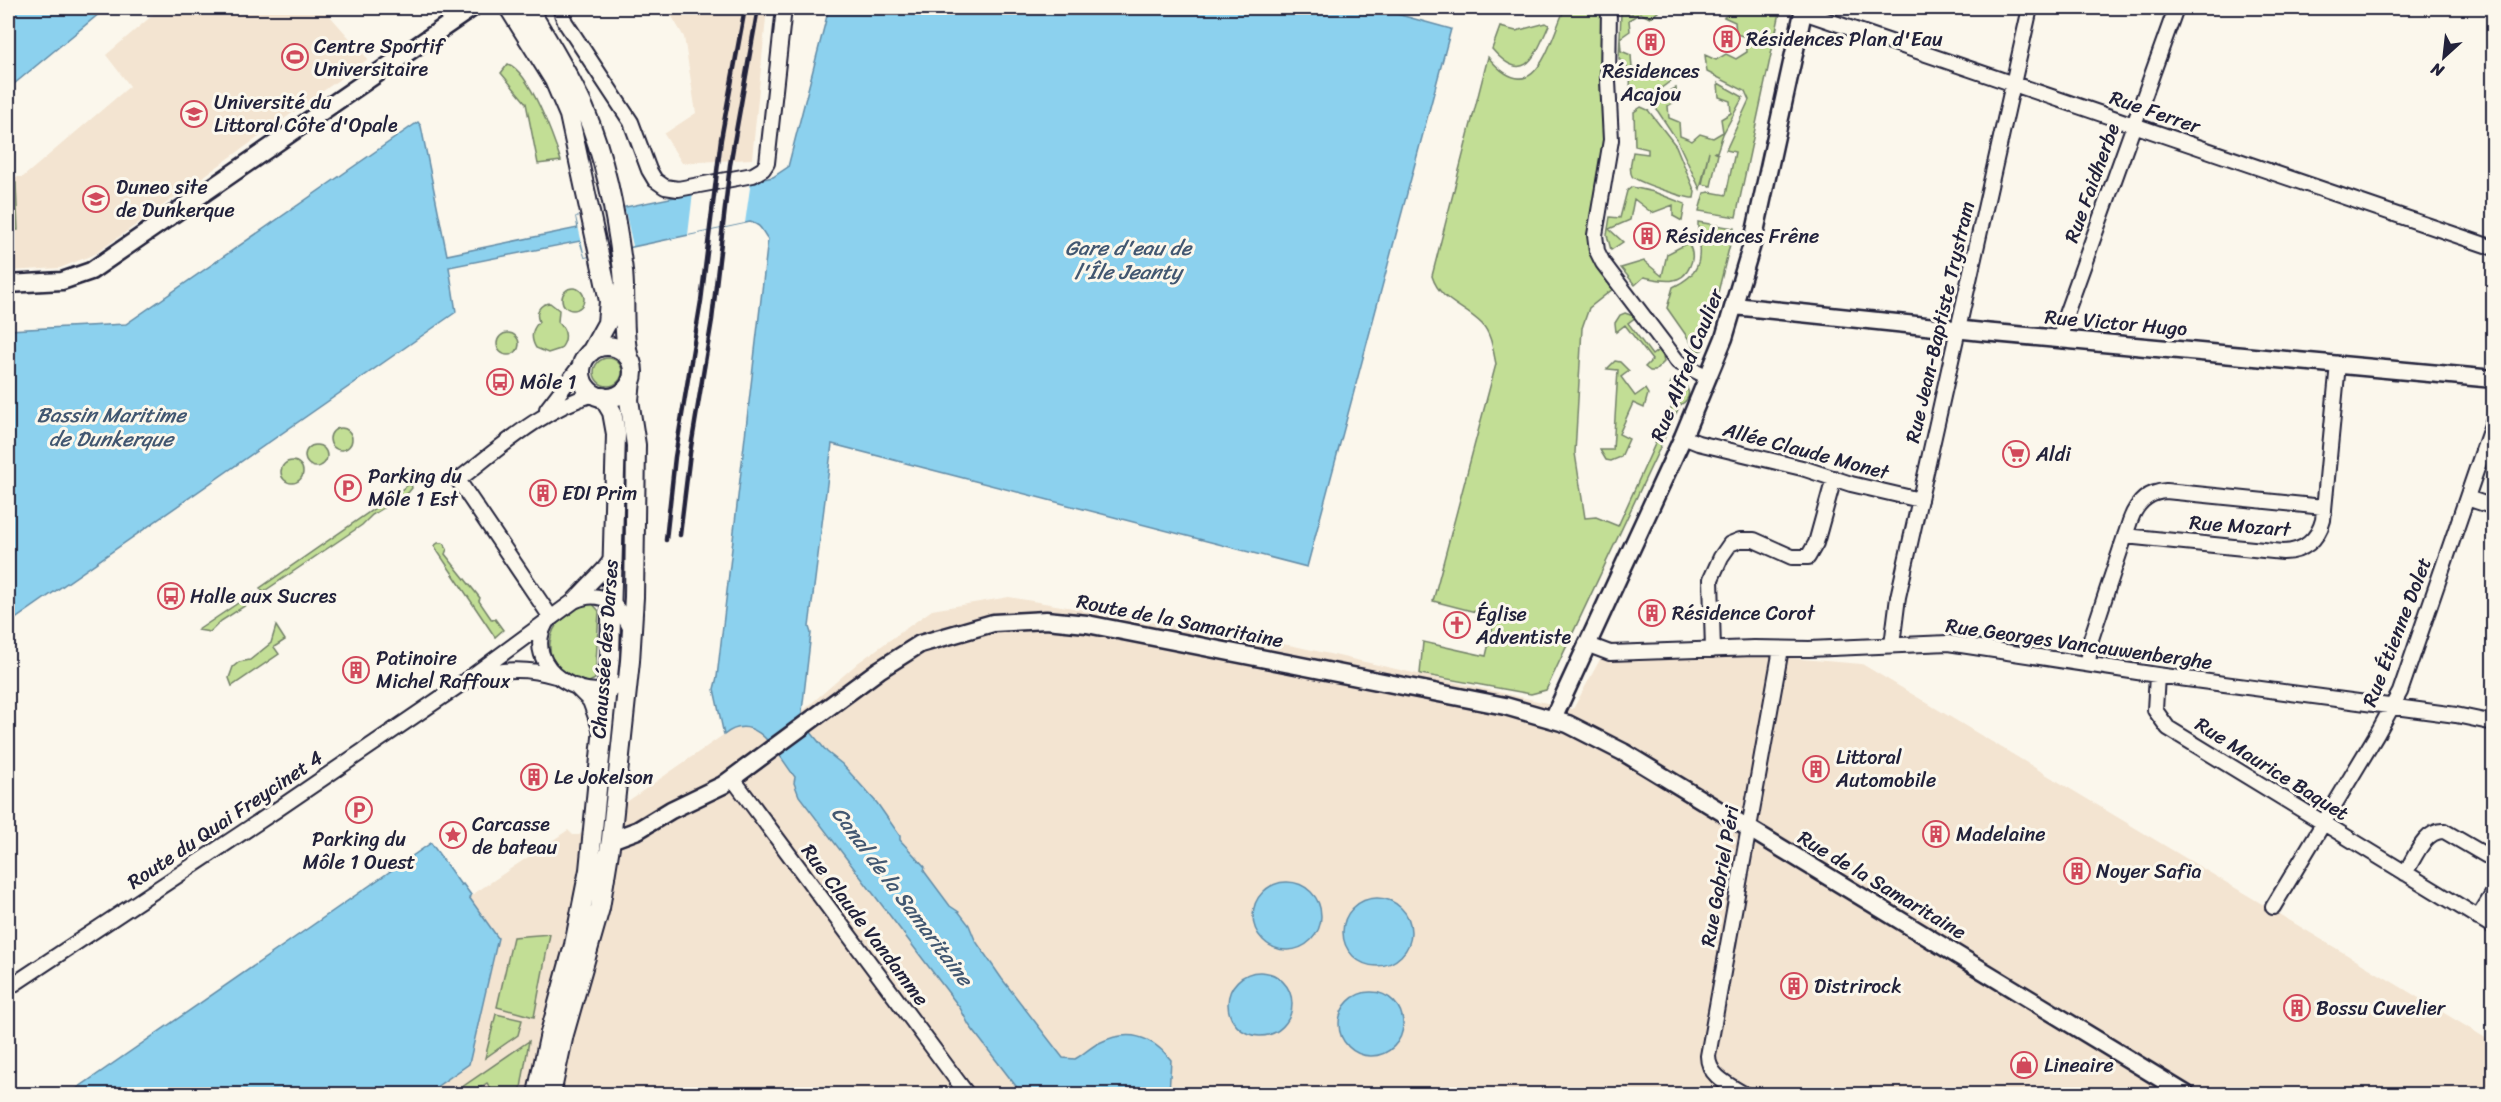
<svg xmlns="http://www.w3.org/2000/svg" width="2501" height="1102" viewBox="0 0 2501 1102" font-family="Sriracha,sans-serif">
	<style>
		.built { fill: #f3e4d1 }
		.green { fill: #c2de95; stroke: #728068; stroke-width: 1.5 }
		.water { fill: #8cd1ee; stroke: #628ba6; stroke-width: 1.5 }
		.pier { fill: #fbf7ec }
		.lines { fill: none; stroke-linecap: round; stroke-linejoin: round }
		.minor-casing { stroke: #22223b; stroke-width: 18 }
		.tertiary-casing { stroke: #22223b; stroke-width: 21 }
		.secondary-casing { stroke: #22223b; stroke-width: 22 }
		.minor { stroke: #fbf7ec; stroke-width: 14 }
		.tertiary { stroke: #fbf7ec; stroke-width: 16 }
		.secondary { stroke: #fbf7ec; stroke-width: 18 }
		.rail { stroke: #22223b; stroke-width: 4.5 }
		.labels { text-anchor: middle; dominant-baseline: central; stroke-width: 6; stroke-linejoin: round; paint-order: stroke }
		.poi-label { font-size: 20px; fill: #22223b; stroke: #fbf7ec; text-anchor: start }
		.street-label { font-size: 20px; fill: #22223b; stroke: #fbf7ec }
		.water-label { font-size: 21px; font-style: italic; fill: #425771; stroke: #fbf7ec }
	</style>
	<rect width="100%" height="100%" fill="#fbf7ec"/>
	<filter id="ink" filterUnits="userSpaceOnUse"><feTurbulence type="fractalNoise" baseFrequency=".0167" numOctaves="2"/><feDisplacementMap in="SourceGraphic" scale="12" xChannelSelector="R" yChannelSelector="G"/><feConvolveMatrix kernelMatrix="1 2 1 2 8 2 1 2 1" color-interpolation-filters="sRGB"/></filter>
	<g filter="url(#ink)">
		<path class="built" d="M 161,8 L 323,8 L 368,59 L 95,254 L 60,268 L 8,271 L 8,177 L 23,177 L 130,86 L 106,55 Z
			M 667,8 L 767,8 L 752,159 L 682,163 L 664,134 L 696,113 L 684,37 Z
			M 1009,597 L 1294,646 L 1573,709 L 1609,643 L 1862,664 L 2494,1043 L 2493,1094 L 426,1094 L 469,1064 L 469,897 L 568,830 L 573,835 L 579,835 L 729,731 L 741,727 L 752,728 L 762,734 L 768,741 L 859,662 L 932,610 Z"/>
		<path class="green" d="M 1565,8 L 1601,8 L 1601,91 L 1605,130 L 1589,225 L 1589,245 L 1593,260 L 1614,288 L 1589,308 L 1582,328 L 1575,453 L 1585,518 L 1596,517 L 1618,526 L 1678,393 L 1669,388 L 1671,382 L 1676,378 C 1688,384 1695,397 1680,405 L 1546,690 L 1531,694 L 1420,674 L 1423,642 L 1486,656 L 1495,617 L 1433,601 L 1496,364 C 1493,351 1492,335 1482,324 C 1465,306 1440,302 1432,276 L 1488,57 C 1536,114 1549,42 1565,8 Z
			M 1633,8 L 1663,8 L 1650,18 L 1640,13 L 1629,20 L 1630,31 L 1620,38 L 1621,51 L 1631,55 L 1632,68 L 1644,72 L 1654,68 L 1675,78 L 1646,99 L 1639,101 C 1628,94 1630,84 1631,72 L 1619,59 L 1621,13 L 1632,14 Z
			M 1737,8 L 1781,8 L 1736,217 L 1699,211 L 1704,193 L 1710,192 L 1726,195 L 1735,152 L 1726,150 L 1749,100 L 1745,91 L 1707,72 L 1705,55 L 1716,60 L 1726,54 L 1736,59 L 1747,52 L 1746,37 L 1736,34 L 1735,22 L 1724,17 Z
			M 1546,23 L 1549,25 C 1535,56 1525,87 1492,49 L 1500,27 L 1516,31 Z
			M 508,64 C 530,72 554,139 561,161 L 538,164 L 526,103 L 501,73 Z
			M 1718,83 L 1743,97 L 1723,134 L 1717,152 L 1714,152 L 1718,154 L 1711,186 L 1702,184 L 1709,151 L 1700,189 L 1677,140 L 1655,107 L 1663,94 L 1676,88 L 1677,100 L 1668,106 L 1669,118 L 1679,122 L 1680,136 L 1692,141 L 1700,134 L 1713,138 L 1723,132 L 1721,119 L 1731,113 L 1730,101 L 1719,97 Z
			M 1641,107 L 1648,110 L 1676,146 L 1695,192 L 1694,198 C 1687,199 1634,181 1632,176 C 1628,169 1632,159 1633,152 L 1648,154 L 1648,149 L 1635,146 L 1634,112 Z
			M 8,183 L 16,183 L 18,230 L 8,230 Z
			M 1632,187 L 1654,192 L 1685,204 L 1682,221 L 1673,216 L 1673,205 L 1652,213 L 1634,199 L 1630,220 L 1609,229 L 1623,242 L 1611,250 L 1607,235 L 1610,217 L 1620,218 L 1627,191 Z
			M 1698,222 L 1734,228 L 1705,345 L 1702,350 L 1697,351 L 1667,308 L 1673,287 C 1708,271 1698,254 1698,222 Z
			M 1688,243 C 1693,251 1694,258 1690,266 C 1682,286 1662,281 1644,277 L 1635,285 L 1621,268 L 1644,261 L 1662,276 L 1667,254 Z
			M562 299a11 11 0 1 1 22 0a11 11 0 1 1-22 0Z
			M 550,303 L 559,310 L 558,322 C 567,330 568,340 560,349 L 548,353 L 536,348 C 530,338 531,330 539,322 C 535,312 539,304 550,303 Z
			M 1625,313 L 1636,317 L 1628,323 L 1652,355 L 1661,348 L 1664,362 L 1655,371 L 1650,371 L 1645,367 L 1652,360 L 1625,325 L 1616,332 L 1615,323 L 1620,315 Z
			M497 344a11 11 0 1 1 22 0a11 11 0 1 1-22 0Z
			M594 372a14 14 0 1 1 28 0a14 14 0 1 1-28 0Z
			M 1615,361 L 1620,362 L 1629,371 L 1621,377 L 1635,396 L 1645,389 L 1648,394 L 1644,408 L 1633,403 L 1619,434 L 1629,439 L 1621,457 L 1611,461 L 1606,460 L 1600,450 L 1613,450 L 1618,370 L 1607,369 Z
			M330 439a11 11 0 1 1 22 0a11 11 0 1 1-22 0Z
			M305 456a11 11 0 1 1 22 0a11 11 0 1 1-22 0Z
			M281 472a11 11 0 1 1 22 0a11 11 0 1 1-22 0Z
			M 411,483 L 412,488 L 408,493 L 372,515 L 362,525 L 263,592 L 260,588 Z
			M 438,543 L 443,543 L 447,549 L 445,554 L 480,598 L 479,601 L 492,620 L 495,619 L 503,630 L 495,637 L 434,546 Z
			M 253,593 L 254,600 L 221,621 L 210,632 L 198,630 Z
			M 591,602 L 599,611 L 595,679 L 587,683 C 533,672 541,614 591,602 Z
			M 276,626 L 285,640 L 274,647 L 279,654 L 232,686 L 229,678 L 233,667 L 239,662 L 250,660 L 271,643 Z
			M 550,934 L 534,1017 L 497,1007 L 513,937 Z
			M 496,1014 L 522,1020 L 518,1035 L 485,1058 Z
			M 529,1041 L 520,1094 L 497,1090 L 493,1092 L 487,1083 L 471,1094 L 452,1094 Z"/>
		<path class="water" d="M 8,8 L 106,8 L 8,89 Z
			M 829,8 L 1375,8 L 1451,29 L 1307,567 L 832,444 L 809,627 L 811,633 L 801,720 L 827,752 L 842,764 L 877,803 L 900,836 L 900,840 L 925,867 L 924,871 L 950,906 L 959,912 L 969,925 L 975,940 L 1002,979 L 1063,1058 L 1075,1059 C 1083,1055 1090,1047 1099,1043 C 1128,1029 1151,1035 1171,1060 L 1169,1094 L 1022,1094 L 969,1025 L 960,1008 L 799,796 L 794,783 L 795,777 C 778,755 756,709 724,735 L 714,689 L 717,677 L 768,239 C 761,230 762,225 750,222 L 585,257 L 580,241 L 449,267 L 456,312 L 8,624 L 8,330 L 126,324 L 418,122 L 421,126 L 447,255 L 578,228 L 576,217 L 773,177 L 788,167 Z
			M 431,843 L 461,885 L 463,884 L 471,895 L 469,897 L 498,938 L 469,1064 L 426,1094 L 69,1094 Z
			M1253 916a34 34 0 1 1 68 0a34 34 0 1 1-68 0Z
			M1343 932a34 34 0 1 1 68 0a34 34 0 1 1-68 0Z
			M1228 1004a32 32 0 1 1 64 0a32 32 0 1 1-64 0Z
			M1339 1024a32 32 0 1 1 64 0a32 32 0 1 1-64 0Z"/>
		<path class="pier" d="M 751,181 L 745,223 L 688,235 L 693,192 Z
			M 624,206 L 633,246 L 585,257 L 576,217 Z"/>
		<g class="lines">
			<defs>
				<path id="minor" d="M 560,8 L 565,22 L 631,122 L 649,170 L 655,180 L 665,187 L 678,189 L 753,175 L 763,169 L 767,163 L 784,8
					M 1609,8 L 1608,81 L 1611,140 L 1595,235 L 1597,251 L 1603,263 L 1678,362 L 1708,377
					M 1803,12 L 2494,248
					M 2060,340 L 2066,314 L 2176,8
					M 547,409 L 583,362
					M 1683,437 L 1698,443 L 1802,468 L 1851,484 L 1920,500
					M 2467,498 L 2494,507
					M 2125,536 L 2283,552 C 2303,552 2318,540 2323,520 L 2338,364
					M 575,599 L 604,569 L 614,556
					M 550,616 L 458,480 C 501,447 542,409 594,394
					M 549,618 C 513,669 596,713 628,679
					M 1586,644 L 1610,653 L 1754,648 L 1809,649 L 1948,643 L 2157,675 L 2456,715 L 2494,723
					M 1892,645 L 1898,597 L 2030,8
					M 1713,650 L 1711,579 L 1721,557 L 1730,544 L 1740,540 L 1754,540 L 1792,557 L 1808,557 L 1816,543 L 1834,478
					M 2088,664 L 2091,639 L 2130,521 C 2136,504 2147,492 2166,491 L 2324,507
					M 2157,675 L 2155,710 L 2168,728 L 2494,927
					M 474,678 C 500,668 529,668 555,676
					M 575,686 L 590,701 L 601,731
					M 733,779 L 967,1094
					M 2405,873 C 2415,858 2424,830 2444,831 L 2494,860
					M 2273,907 L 2377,734 L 2400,692 L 2494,419
					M 2478,918 L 2494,892
					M 8,988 L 275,811 L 464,682 L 574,601 C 604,587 620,607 632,631
					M 1744,1094 C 1729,1085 1708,1076 1708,1056 L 1781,649"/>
				<path id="tertiary" d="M 8,284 L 62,281 L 91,271 L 472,8
					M 1734,306 L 1983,332 L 2494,379
					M 1553,719 L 1683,437 L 1724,338 L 1753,241 L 1804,8
					M 611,840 L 638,830 L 671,810 L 723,785 L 879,670 L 920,644 L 993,623 L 1046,620 L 1087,624 L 1505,706 L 1568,724 L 1623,752 L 2186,1094"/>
				<path id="secondary" d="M 509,8 L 554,80 L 569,115 L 609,301 L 607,323 L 591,352
					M 528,8 C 548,40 568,73 584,108 C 605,157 615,210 622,263 C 627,294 621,328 629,358
					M581 372a26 26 0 1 1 52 0a26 26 0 1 1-52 0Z
					M 537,1094 L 550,1033 L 574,945 L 589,870 L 610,656 L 616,434 L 612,412 L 603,397
					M 551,1094 L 564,1034 L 600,908 L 611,840 L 630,661 L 634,597 L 636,445 L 629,400 L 631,381"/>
			</defs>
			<use href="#minor" class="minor-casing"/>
			<use href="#tertiary" class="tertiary-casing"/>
			<use href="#secondary" class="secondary-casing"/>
			<use href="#minor" class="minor"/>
			<use href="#tertiary" class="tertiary"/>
			<use href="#secondary" class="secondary"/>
			<path class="rail" d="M 680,535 L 690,453 L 712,320 L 730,165 L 758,8
				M 666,540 L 675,457 L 701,301 L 721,139 L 745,8"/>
		</g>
	</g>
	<defs>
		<symbol id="building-ring" viewBox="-11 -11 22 22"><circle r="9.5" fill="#fbf7ec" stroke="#d1495b" stroke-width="1.5"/><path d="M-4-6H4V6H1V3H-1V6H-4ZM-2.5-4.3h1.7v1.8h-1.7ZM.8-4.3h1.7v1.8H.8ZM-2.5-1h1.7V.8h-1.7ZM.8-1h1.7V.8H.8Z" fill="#d1495b"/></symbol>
		<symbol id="stadium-ring" viewBox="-11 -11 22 22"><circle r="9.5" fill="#fbf7ec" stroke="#d1495b" stroke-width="1.5"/><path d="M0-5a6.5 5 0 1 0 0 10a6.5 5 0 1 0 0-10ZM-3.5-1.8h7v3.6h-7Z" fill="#d1495b"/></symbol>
		<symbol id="university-ring" viewBox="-11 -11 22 22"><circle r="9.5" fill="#fbf7ec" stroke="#d1495b" stroke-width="1.5"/><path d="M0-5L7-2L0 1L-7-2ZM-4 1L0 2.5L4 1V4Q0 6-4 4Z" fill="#d1495b"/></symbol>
		<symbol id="bus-ring" viewBox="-11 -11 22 22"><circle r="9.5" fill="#fbf7ec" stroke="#d1495b" stroke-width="1.5"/><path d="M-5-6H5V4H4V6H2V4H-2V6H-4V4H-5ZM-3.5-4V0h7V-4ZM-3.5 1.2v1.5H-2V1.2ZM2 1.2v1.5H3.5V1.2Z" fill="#d1495b"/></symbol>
		<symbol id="supermarket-ring" viewBox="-11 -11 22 22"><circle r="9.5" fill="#fbf7ec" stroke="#d1495b" stroke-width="1.5"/><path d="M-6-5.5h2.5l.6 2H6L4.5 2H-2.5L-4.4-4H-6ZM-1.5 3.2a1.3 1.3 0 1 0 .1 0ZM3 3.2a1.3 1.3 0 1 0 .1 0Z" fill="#d1495b"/></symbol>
		<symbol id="parking-ring" viewBox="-11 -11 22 22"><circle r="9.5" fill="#fbf7ec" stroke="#d1495b" stroke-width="1.5"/><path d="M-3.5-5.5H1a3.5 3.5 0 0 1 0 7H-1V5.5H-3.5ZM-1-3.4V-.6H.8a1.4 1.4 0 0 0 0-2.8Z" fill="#d1495b"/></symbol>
		<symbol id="church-ring" viewBox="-11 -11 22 22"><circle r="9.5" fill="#fbf7ec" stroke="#d1495b" stroke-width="1.5"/><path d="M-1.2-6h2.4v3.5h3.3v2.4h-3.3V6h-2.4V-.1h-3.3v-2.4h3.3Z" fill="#d1495b"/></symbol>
		<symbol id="sight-ring" viewBox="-11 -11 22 22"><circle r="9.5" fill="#fbf7ec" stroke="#d1495b" stroke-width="1.5"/><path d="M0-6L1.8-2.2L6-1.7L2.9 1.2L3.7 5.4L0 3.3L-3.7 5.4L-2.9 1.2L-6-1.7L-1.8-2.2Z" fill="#d1495b"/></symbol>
		<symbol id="shop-ring" viewBox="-11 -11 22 22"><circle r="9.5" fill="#fbf7ec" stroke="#d1495b" stroke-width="1.5"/><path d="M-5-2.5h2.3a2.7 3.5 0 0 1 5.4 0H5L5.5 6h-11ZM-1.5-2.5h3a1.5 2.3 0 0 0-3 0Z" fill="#d1495b"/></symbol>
	</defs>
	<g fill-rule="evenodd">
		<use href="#building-ring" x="1712" y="24" width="30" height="30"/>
		<use href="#building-ring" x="1636" y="27" width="30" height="30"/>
		<use href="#stadium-ring" x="280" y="42" width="30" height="30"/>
		<use href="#university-ring" x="179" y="99" width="30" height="30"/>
		<use href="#university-ring" x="81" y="184" width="30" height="30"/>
		<use href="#building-ring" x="1632" y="221" width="30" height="30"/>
		<use href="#bus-ring" x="485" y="367" width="30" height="30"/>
		<use href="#supermarket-ring" x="2001" y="439" width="30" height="30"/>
		<use href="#parking-ring" x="333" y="473" width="30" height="30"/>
		<use href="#building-ring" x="528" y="478" width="30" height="30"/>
		<use href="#bus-ring" x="156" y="581" width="30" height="30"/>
		<use href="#building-ring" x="1637" y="598" width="30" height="30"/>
		<use href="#church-ring" x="1442" y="610" width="30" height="30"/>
		<use href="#building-ring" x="341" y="655" width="30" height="30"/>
		<use href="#building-ring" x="1801" y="754" width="30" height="30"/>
		<use href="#building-ring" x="519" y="762" width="30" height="30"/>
		<use href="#parking-ring" x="344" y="795" width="30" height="30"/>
		<use href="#building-ring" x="1921" y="819" width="30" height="30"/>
		<use href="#sight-ring" x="438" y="820" width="30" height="30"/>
		<use href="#building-ring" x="2062" y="856" width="30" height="30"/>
		<use href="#building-ring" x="1779" y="971" width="30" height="30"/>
		<use href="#building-ring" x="2282" y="993" width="30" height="30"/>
		<use href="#shop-ring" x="2009" y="1050" width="30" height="30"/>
	</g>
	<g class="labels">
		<g class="poi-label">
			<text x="1746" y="39">Résidences Plan d'Eau</text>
			<text x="314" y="46">Centre Sportif<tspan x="314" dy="23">Universitaire</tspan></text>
			<text x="1651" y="71" text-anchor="middle">Résidences<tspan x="1651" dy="23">Acajou</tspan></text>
			<text x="214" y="102">Université du<tspan x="214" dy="23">Littoral Côte d'Opale</tspan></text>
			<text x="116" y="187">Duneo site<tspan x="116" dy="23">de Dunkerque</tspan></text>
			<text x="1666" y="236">Résidences Frêne</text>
			<text x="520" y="382">Môle 1</text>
			<text x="2036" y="454">Aldi</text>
			<text x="368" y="476">Parking du<tspan x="368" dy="23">Môle 1 Est</tspan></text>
			<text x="562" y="493">EDI Prim</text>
			<text x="190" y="596">Halle aux Sucres</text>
			<text x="1672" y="613">Résidence Corot</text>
			<text x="1476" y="614">Église<tspan x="1476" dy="23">Adventiste</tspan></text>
			<text x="376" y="658">Patinoire<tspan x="376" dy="23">Michel Raffoux</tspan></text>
			<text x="1836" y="757">Littoral<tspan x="1836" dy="23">Automobile</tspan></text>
			<text x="554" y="777">Le Jokelson</text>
			<text x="472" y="824">Carcasse<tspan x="472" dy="23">de bateau</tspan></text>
			<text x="1956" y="834">Madelaine</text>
			<text x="359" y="839" text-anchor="middle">Parking du<tspan x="359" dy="23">Môle 1 Ouest</tspan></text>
			<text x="2096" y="871">Noyer Safia</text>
			<text x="1814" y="986">Distrirock</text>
			<text x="2316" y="1008">Bossu Cuvelier</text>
			<text x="2044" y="1065">Lineaire</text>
		</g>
		<g class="street-label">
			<text transform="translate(2155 112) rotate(19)">Rue Ferrer</text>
			<text transform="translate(2092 183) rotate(-70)">Rue Faidherbe</text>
			<text transform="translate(1940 322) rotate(-77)">Rue Jean-Baptiste Trystram</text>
			<text transform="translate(2116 323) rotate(5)">Rue Victor Hugo</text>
			<text transform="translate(1687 365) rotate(-68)">Rue Alfred Caulier</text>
			<text transform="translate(1806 451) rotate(15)">Allée Claude Monet</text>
			<text transform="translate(2240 526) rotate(4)">Rue Mozart</text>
			<text transform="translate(1180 621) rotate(11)">Route de la Samaritaine</text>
			<text transform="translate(2397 632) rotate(-69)">Rue Étienne Dolet</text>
			<text transform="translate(2079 644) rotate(8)">Rue Georges Vancauwenberghe</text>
			<text transform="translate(605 649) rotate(-86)">Chaussée des Darses</text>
			<text transform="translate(2272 769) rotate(32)">Rue Maurice Baquet</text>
			<text transform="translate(225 820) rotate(-34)">Route du Quai Freycinet 4</text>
			<text transform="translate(1720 876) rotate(-80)">Rue Gabriel Péri</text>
			<text transform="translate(1882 885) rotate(31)">Rue de la Samaritaine</text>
			<text transform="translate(865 925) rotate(53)">Rue Claude Vandamme</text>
		</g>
		<g class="water-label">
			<text x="1128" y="248">Gare d'eau de<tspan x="1128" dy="24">l'Île Jeanty</tspan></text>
			<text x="111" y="415">Bassin Maritime<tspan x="111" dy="24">de Dunkerque</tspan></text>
			<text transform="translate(902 896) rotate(53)">Canal de la Samaritaine</text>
		</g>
	</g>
	<rect width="2501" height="1102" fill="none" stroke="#fbf7ec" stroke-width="30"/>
	<rect x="15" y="15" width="2471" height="1072" fill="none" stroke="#22223b" stroke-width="2" filter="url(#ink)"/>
	<g transform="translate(2444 57) rotate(207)" stroke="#fbf7ec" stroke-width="4.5" paint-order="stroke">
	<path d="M0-4.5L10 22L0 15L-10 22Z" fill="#22223b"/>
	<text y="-9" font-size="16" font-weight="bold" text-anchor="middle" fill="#22223b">N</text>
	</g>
</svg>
